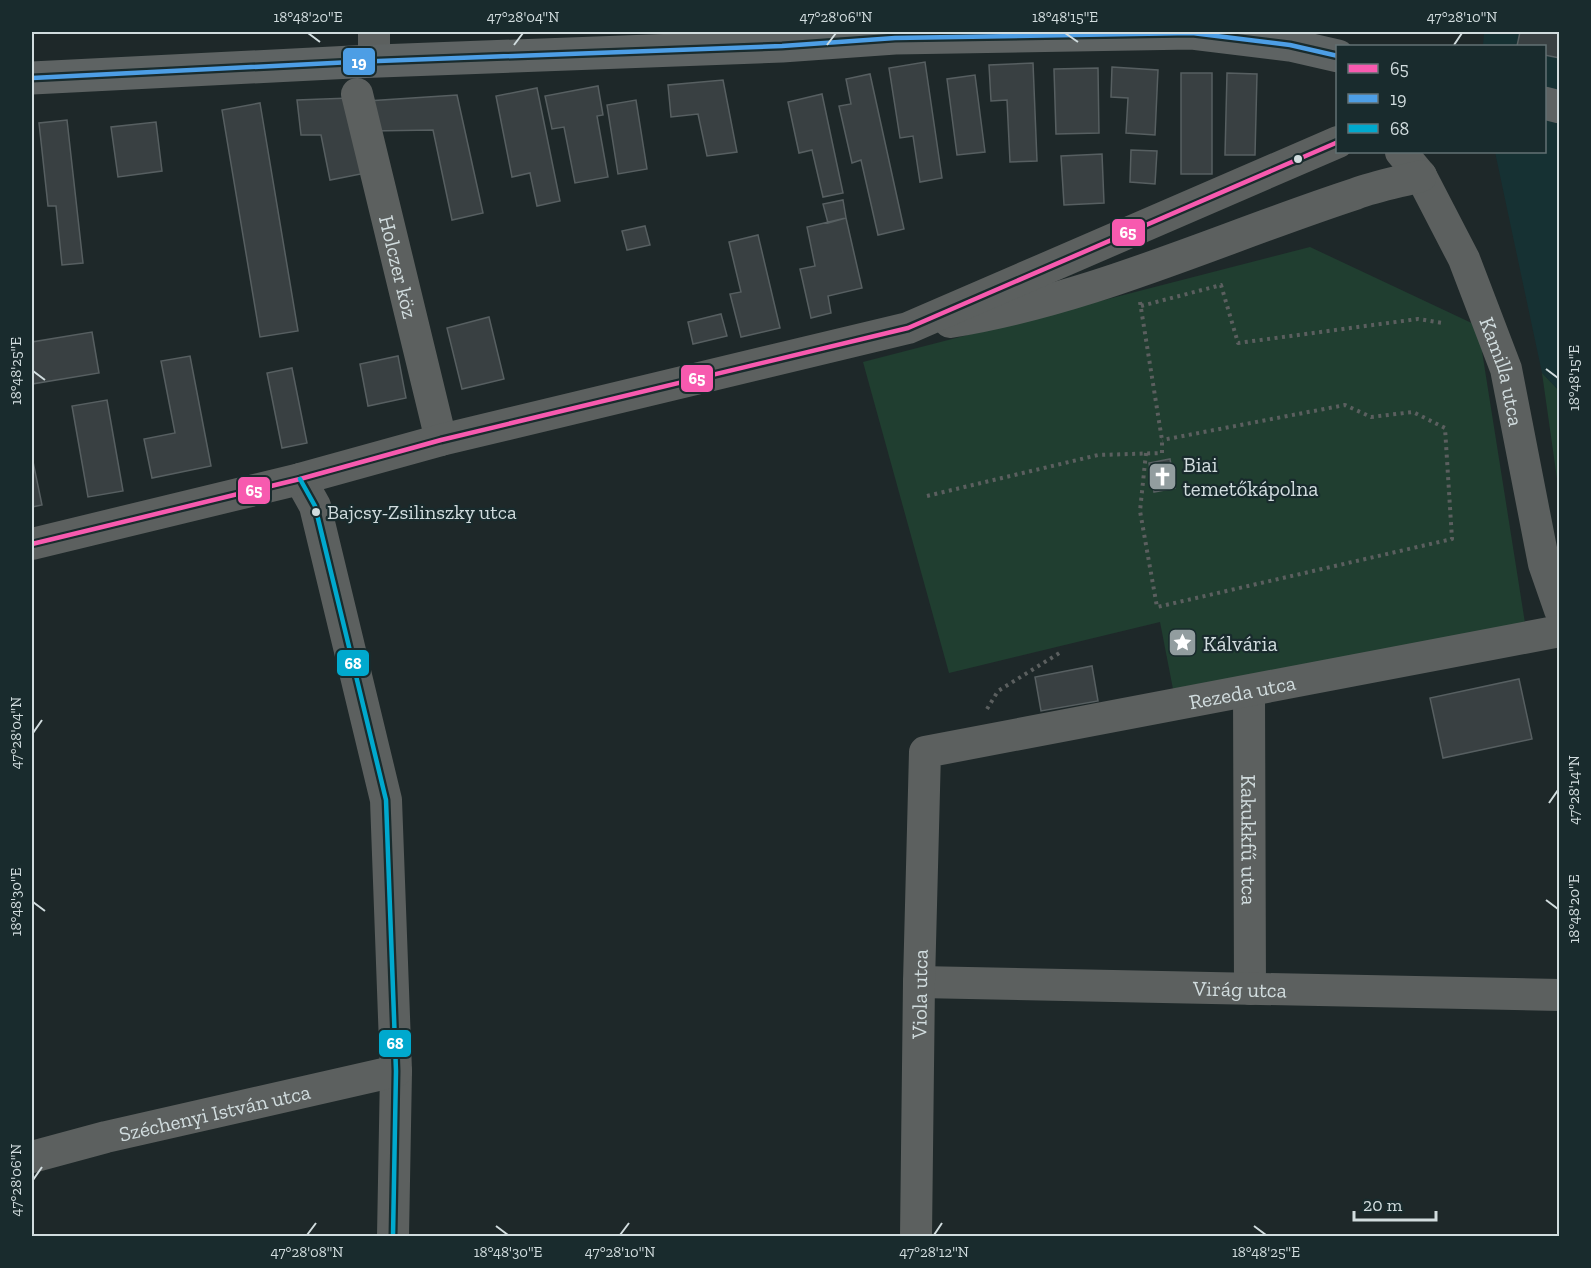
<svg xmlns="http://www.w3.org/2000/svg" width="1591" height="1268" viewBox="0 0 1591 1268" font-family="'Zilla Slab',serif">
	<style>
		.built { fill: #163133 }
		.green { fill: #203e30 }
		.building { fill: #394042; stroke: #575f61; stroke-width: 1.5 }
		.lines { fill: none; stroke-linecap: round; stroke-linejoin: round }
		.path { stroke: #5b5f5f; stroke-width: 4; stroke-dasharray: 3 4.5; stroke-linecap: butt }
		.street { stroke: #5c605f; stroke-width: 32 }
		.secondary { stroke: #5e6363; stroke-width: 33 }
		.bus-1-casing { stroke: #192b2d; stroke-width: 9 }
		.bus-2-casing { stroke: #192b2d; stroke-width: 9 }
		.bus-3-casing { stroke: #192b2d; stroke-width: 9 }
		.bus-1 { stroke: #f75aaf; stroke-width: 4.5 }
		.bus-2 { stroke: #4d9ee5; stroke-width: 4.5 }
		.bus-3 { stroke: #00a9ce; stroke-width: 4.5 }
		.ticks { fill: none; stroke: #d1dcde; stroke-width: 2 }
		.bus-dot { fill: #d1dcde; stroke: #192b2d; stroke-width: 2 }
		.labels { text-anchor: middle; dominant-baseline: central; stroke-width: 4.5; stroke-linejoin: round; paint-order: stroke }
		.bus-label { font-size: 20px; fill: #d1dcde; stroke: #192b2d; text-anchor: start }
		.street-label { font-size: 21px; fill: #d1dcde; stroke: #192b2d }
		.poi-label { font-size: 21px; fill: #d1dcde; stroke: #192b2d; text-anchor: start }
		.line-badge { stroke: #192b2d; stroke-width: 2 }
		.badge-label { font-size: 16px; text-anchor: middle; font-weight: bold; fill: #fff }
		.neatline { fill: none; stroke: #d1dcde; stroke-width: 2 }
		.ticks-label { font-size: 15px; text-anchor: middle; fill: #d1dcde }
	</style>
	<rect width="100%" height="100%" fill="#1e2829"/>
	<path class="built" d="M 1484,32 L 1559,32 L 1559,391 L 1542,373 L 1495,152 L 1544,152 L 1544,46 L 1483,46 Z"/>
	<path class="green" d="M 1310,247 L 1478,326 L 1525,623 L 1173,689 L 1160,622 L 949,673 L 863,362 Z
		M 1542,373 L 1559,391 L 1559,493 Z"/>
	<path class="building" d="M 1520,32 L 1560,32 L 1560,58 L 1544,55 L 1544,46 L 1517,46 Z
		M 925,62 L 942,178 L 920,182 L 913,136 L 900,138 L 889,68 Z
		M 1033,63 L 1037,161 L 1010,162 L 1007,100 L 991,101 L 989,65 Z
		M 1112,67 L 1158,70 L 1155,135 L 1126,133 L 1128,98 L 1111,97 Z
		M 1098,68 L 1099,133 L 1056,134 L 1054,69 Z
		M 1181,73 L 1212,73 L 1212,174 L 1181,174 Z
		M 1227,73 L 1257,74 L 1255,155 L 1225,155 Z
		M 870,74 L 904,229 L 878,235 L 861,160 L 852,163 L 839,106 L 851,104 L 846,79 Z
		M 975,75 L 985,152 L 957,155 L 947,79 Z
		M 723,80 L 737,152 L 707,156 L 698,114 L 671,117 L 668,85 Z
		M 598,86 L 603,115 L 597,116 L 608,177 L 575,183 L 564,127 L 552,129 L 545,96 Z
		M 537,88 L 560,201 L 537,206 L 530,173 L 512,177 L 496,96 Z
		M 822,94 L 843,193 L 823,197 L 812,150 L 799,153 L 788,102 Z
		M 457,95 L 483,213 L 452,220 L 433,130 L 371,131 L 367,101 Z
		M 350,98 L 366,173 L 330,180 L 321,135 L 301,135 L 297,100 Z
		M 636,100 L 647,169 L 618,174 L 607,105 Z
		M 260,103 L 298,331 L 260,337 L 222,110 Z
		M 67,120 L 83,263 L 62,265 L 56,206 L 48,206 L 39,123 Z
		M 156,122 L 162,171 L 118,177 L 111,127 Z
		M 1131,150 L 1157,151 L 1155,184 L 1130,182 Z
		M 1102,154 L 1104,203 L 1064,205 L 1061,156 Z
		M 843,200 L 846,218 L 828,223 L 823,204 Z
		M 846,218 L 862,288 L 828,296 L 831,313 L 811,318 L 800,269 L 815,266 L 807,227 Z
		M 645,226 L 650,245 L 627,250 L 622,231 Z
		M 758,235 L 780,328 L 741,337 L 730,294 L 741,292 L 729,242 Z
		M 721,314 L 727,336 L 693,344 L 688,322 Z
		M 489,317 L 504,379 L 462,389 L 447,328 Z
		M 92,332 L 99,373 L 32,384 L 32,342 Z
		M 190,356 L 211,466 L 152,478 L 144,439 L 175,433 L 161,361 Z
		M 398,356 L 406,398 L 368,406 L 360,364 Z
		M 292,368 L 307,443 L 282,448 L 267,373 Z
		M 107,400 L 123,491 L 88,497 L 72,406 Z
		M 32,457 L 42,505 L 32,507 Z
		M 1170,459 L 1175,488 L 1154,492 L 1149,463 Z
		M 1092,666 L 1098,701 L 1041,711 L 1035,677 Z
		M 1519,679 L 1532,739 L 1443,758 L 1430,698 Z"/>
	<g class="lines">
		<path class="path" d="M 1141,306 L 1221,285 L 1238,343 L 1418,319 L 1443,323
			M 1146,453 L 1140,511 L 1157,607 L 1452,539 L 1445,428 L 1413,412 L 1371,417 L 1345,405 L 1162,440
			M 927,496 L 1098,455 L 1162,453 L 1162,440 L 1140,302
			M 987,709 L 998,691 L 1061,652"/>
		<g class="street">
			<path d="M 374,61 L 374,32"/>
			<path id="s1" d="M 357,94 L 441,440"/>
			<path id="s2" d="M 1401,152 L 1421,176 L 1464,259 L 1506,369 L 1544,564 L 1560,610"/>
			<path d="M 950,322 C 1092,299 1220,238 1355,194 C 1376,186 1399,182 1421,176"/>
			<path d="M 300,479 L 315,506 L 386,800 L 396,1071 L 393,1236"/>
			<path d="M 32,544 L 300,479 L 441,440 L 908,328 L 1338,142"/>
			<path id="s3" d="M 1249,692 L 1250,989"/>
			<path id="s4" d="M 919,982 L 1560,995"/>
			<path id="s5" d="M 32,1157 L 106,1137 L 396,1071"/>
			<path id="s6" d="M 916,1236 L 919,982 L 925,752 L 1560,631"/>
		</g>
		<path class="secondary" d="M 32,78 L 352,62 L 782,46 L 895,38 L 1192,33 L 1290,45 L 1338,56
			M 1544,103 L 1560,107"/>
		<defs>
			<path id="bus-1" d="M 32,544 L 300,479 L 441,440 L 908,328 L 1338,142"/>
			<path id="bus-2" d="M 32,78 L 352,62 L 782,46 L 895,38 L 1192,33 L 1290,45 L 1338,56"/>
			<path id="bus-3" d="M 300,479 L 315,506 L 386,800 L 396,1071 L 393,1236"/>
		</defs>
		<use href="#bus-1" class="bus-1-casing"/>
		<use href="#bus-2" class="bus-2-casing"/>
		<use href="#bus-3" class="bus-3-casing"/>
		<use href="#bus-1" class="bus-1"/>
		<use href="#bus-2" class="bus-2"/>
		<use href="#bus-3" class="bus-3"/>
	</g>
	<path class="ticks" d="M 308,33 L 320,42M 1065,33 L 1078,42M 514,45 L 523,33M 827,45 L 836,33M 1454,45 L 1462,33M 1546,369 L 1558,378M 33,371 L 45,380M 33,733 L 42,720M 1549,803 L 1558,790M 1546,900 L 1558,909M 33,902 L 45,911M 33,1180 L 42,1167M 496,1226 L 508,1235M 1254,1226 L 1266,1235M 307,1235 L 316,1223M 620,1235 L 629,1223M 934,1235 L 942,1223"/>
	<defs>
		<symbol id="church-square" viewBox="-11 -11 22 22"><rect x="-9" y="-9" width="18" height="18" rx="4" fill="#929d9f" stroke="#192b2d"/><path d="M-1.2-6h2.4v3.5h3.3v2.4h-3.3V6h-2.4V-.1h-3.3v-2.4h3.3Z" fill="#fff"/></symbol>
		<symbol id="sight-square" viewBox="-11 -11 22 22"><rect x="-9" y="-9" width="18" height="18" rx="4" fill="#929d9f" stroke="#192b2d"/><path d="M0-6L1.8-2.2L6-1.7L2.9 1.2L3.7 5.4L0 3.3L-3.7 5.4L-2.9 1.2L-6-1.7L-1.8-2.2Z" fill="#fff"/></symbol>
	</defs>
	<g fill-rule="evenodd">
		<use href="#church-square" x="1146" y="460" width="33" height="33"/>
		<use href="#sight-square" x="1166" y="626" width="33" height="33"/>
	</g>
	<g class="bus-dot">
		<circle cx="1298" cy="159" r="5"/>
		<circle cx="316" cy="512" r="5"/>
	</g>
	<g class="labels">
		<g class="bus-label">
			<text x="327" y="512">Bajcsy-Zsilinszky utca</text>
		</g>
		<g class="street-label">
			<text stroke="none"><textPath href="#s1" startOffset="178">Holczer köz</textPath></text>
			<text stroke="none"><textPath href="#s2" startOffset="244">Kamilla utca</textPath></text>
			<text stroke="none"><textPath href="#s6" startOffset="807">Rezeda utca</textPath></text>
			<text stroke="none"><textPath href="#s3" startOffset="148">Kakukkfű utca</textPath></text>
			<text stroke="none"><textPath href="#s4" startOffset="321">Virág utca</textPath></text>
			<text stroke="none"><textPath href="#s6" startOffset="242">Viola utca</textPath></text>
			<text stroke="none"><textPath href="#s5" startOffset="188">Széchenyi István utca</textPath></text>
		</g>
		<g class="poi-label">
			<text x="1183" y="464">Biai<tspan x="1183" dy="24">temetőkápolna</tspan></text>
			<text x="1203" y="643">Kálvária</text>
		</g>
	</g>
	<g class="line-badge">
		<rect x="342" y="47" width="34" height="29" rx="6" fill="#4d9ee5"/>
		<rect x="1111" y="218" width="35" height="29" rx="6" fill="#f75aaf"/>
		<rect x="680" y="364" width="34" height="29" rx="6" fill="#f75aaf"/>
		<rect x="237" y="476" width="34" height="29" rx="6" fill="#f75aaf"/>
		<rect x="336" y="649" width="34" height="28" rx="6" fill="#00a9ce"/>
		<rect x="378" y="1029" width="34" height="29" rx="6" fill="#00a9ce"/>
	</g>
	<g class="badge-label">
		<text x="359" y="68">19</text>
		<text x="1128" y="238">65</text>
		<text x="697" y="384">65</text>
		<text x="254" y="496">65</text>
		<text x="353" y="669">68</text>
		<text x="395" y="1049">68</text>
	</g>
	<rect width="1591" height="1268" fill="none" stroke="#192b2d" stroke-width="66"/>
	<rect x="1336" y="45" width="210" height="108" fill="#192b2d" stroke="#637274" stroke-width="1.5"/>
	<rect x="1348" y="64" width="30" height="9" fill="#f75aaf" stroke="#637274" stroke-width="1.5"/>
	<text x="1390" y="75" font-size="18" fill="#d1dcde">65</text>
	<rect x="1348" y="94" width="30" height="9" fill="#4d9ee5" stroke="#637274" stroke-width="1.5"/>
	<text x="1390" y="105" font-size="18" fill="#d1dcde">19</text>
	<rect x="1348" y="124" width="30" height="9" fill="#00a9ce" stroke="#637274" stroke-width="1.5"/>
	<text x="1390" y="135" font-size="18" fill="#d1dcde">68</text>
	<path d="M1354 1211v9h82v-9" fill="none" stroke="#d1dcde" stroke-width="3"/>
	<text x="1363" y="1211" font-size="18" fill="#d1dcde" stroke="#192b2d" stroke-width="4.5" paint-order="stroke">20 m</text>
	<rect x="33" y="33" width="1525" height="1202" class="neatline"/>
	<g class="ticks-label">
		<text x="308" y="22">18°48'20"E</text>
		<text x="523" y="22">47°28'04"N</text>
		<text x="836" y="22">47°28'06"N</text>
		<text x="1065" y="22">18°48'15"E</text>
		<text x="1462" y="22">47°28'10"N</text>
		<text transform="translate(16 371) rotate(-90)" y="5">18°48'25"E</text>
		<text transform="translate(1574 378) rotate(-90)" y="5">18°48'15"E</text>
		<text transform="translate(16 733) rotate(-90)" y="5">47°28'04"N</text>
		<text transform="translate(1574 790) rotate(-90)" y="5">47°28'14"N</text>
		<text transform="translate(16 902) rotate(-90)" y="5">18°48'30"E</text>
		<text transform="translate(1574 909) rotate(-90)" y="5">18°48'20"E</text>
		<text transform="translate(16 1180) rotate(-90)" y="5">47°28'06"N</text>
		<text x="307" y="1257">47°28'08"N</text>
		<text x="508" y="1257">18°48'30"E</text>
		<text x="620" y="1257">47°28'10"N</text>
		<text x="934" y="1257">47°28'12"N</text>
		<text x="1266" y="1257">18°48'25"E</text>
	</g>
</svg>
